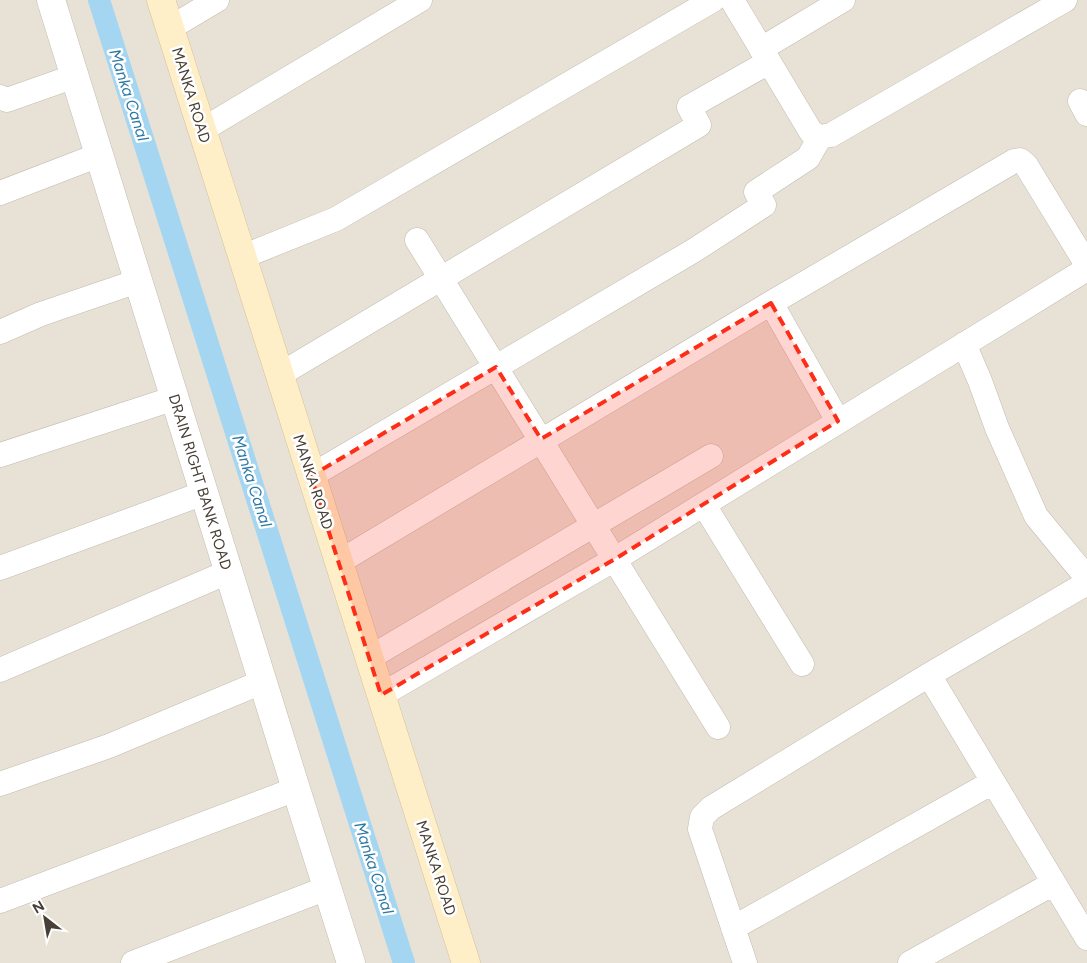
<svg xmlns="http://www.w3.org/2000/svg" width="1087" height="963" viewBox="0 0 1087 963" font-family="Figtree,sans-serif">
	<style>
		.residential { fill: #e8e2d6 }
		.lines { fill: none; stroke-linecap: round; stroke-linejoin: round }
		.canal { stroke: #a4d6f2; stroke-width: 22 }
		.minor-casing { stroke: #c3baae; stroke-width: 25 }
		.tertiary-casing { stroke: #c3baae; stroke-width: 29 }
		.secondary-casing { stroke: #d5c198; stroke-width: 29 }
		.minor { stroke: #fff; stroke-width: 24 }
		.tertiary { stroke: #fff; stroke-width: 28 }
		.secondary { stroke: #ffefc8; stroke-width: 28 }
		.marked { fill: #fd2d17; fill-opacity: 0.2; stroke: #fd2d17; stroke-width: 4; stroke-dasharray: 10 6; stroke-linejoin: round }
		.labels { text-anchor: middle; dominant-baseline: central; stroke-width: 5; stroke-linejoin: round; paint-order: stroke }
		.street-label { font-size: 15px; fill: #484037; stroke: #fff }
		.water-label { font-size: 16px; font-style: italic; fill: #2b78a6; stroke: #fff }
	</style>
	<rect width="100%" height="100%" fill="#f4f0e8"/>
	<path class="residential" d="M 0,0 L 1087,0 L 1087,963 L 0,963 Z"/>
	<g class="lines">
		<path class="canal" d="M 99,0 L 404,963"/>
		<defs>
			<path id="minor" d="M 732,0 L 811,132 L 820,137 L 831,135 L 1065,0
				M 170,28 L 217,0
				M 761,49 L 843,0
				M 0,97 L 7,100 L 75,76
				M 1080,101 L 1087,114
				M 202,130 L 420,0
				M 0,193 L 99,155
				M 417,240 L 718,727
				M 242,257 L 336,219 L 713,0
				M 771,303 L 838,421
				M 0,332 L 41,314 L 138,281
				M 964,344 L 980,381 L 997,428 L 1036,516 L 1087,578
				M 279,375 L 699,125 L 689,107 L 769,62
				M 0,455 L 175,398
				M 311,476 L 693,251 L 764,205 L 756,192 L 808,158 L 820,137
				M 704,505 L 802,664
				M 339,562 L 771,303 L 1014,161 L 1020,160 L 1026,165 L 1087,265
				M 0,568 L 204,493
				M 369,658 L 711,456
				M 0,670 L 228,572
				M 929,675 L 1087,938
				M 381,695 L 615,559 L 1087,269
				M 0,784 L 109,746 L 262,682
				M 0,901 L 296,789
				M 733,928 L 993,782
				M 133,963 L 327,888
				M 745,963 L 700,829 L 702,817 L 711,808 L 929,675 L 1087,583
				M 910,963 L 1054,883"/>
			<path id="tertiary" d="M 51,0 L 296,789 L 351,963"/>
			<path id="secondary" d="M 161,0 L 466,963"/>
		</defs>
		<use href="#minor" class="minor-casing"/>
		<use href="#tertiary" class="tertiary-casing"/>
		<use href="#secondary" class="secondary-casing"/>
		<use href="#minor" class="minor"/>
		<use href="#tertiary" class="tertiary"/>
		<use href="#secondary" class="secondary"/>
	</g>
	<path class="marked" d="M 771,303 L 838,421 L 615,559 L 381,695 L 311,476 L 496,367 L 541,439 Z"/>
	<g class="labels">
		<g class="street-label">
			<text transform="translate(191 95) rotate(73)">MANKA ROAD</text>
			<text transform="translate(200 482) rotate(73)">DRAIN RIGHT BANK ROAD</text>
			<text transform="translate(313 482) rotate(72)">MANKA ROAD</text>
			<text transform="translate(436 868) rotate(72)">MANKA ROAD</text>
		</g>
		<g class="water-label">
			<text transform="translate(129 95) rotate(72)">Manka Canal</text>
			<text transform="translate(252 481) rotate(72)">Manka Canal</text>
			<text transform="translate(374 868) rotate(72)">Manka Canal</text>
		</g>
	</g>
	<g transform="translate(45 918) rotate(329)" stroke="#ffffff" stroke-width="4" paint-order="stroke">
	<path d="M0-4L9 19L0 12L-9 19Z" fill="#484037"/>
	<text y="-8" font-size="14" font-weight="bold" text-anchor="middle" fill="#484037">N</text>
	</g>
</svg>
